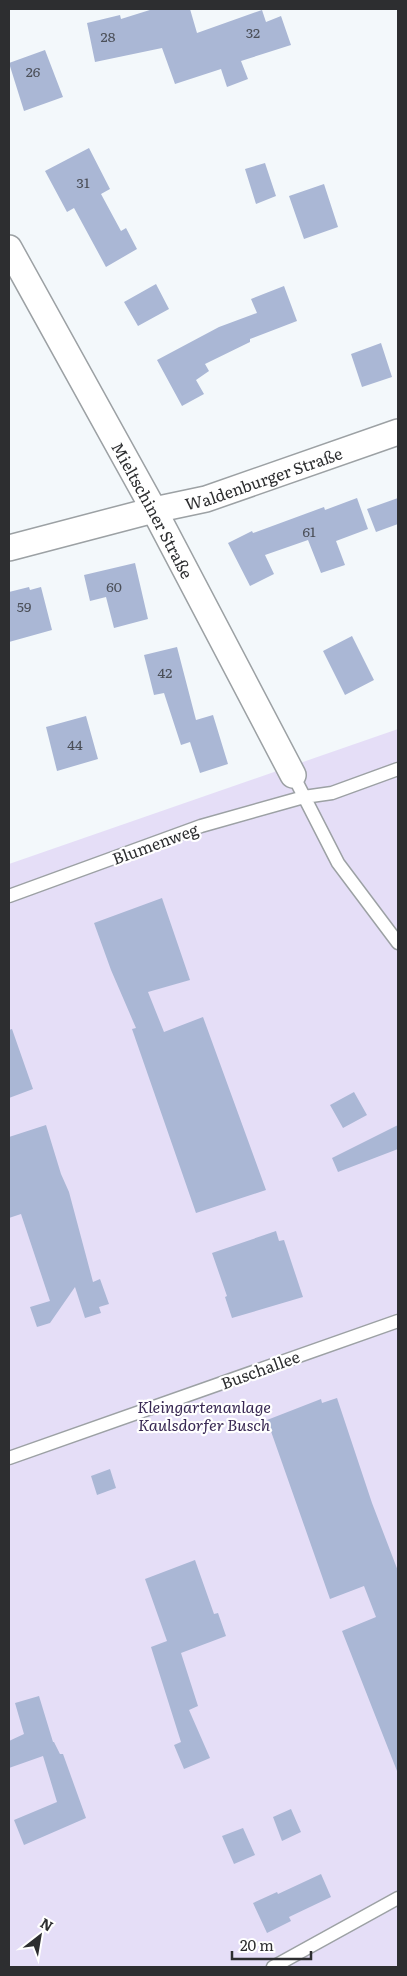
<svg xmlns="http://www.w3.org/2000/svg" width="407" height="1976" viewBox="0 0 407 1976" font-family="Literata,serif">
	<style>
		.green { fill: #e5def7 }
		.building { fill: #aab7d5 }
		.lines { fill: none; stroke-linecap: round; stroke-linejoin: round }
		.lane-casing { stroke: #9ca1a4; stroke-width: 15 }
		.street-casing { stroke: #9ca1a4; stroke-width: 28 }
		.lane { stroke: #fff; stroke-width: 12 }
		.street { stroke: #fff; stroke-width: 25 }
		.labels { text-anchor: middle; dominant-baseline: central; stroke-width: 4.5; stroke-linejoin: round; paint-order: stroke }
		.number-label { font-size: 14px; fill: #4c5059 }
		.street-label { font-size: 16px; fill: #2d2e30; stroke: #fff }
		.park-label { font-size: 16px; font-style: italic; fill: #382853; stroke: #fff }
	</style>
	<rect width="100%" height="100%" fill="#f3f8fb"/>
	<path class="green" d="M 398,729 L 398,1967 L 9,1967 L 9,864 Z"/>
	<path class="building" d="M 153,9 L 190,9 L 197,33 L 262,10 L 266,22 L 281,16 L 291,45 L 241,61 L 248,79 L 227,87 L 221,69 L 175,84 L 162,48 L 95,62 L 87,23 L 120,15 L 121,19 Z
		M 45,50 L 63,97 L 24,111 L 9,63 Z
		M 89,148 L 110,189 L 101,194 L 121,231 L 126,228 L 137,249 L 106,267 L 74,208 L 67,212 L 45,171 Z
		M 265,163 L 276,196 L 256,204 L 245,169 Z
		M 324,184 L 338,227 L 304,239 L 289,196 Z
		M 156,284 L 169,309 L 138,326 L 124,302 Z
		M 284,286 L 297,321 L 250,339 L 250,342 L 205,364 L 209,371 L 196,380 L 204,394 L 182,406 L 157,360 L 219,327 L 257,313 L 251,299 Z
		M 381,343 L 392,377 L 362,387 L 351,354 Z
		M 357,498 L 368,529 L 336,541 L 345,565 L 321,573 L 308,540 L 265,555 L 274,574 L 250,586 L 228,543 L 252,531 L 253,533 L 324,507 L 325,510 Z
		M 398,498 L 398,524 L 376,532 L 367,509 Z
		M 135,563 L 148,619 L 114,628 L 106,597 L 90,601 L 84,575 Z
		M 29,587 L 30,590 L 41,587 L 52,630 L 9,642 L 9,592 Z
		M 352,636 L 374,680 L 345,695 L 323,651 Z
		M 177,647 L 196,720 L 213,715 L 228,764 L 200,773 L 190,742 L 181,745 L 164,693 L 154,695 L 144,655 Z
		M 86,716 L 98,759 L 57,771 L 46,727 Z
		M 162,898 L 190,980 L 148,992 L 164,1032 L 203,1017 L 266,1190 L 196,1213 L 132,1029 L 136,1028 L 111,970 L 94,923 Z
		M 12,1029 L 33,1089 L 9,1098 L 9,1030 Z
		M 354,1092 L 367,1115 L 343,1128 L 330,1105 Z
		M 46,1125 L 61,1174 L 69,1192 L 93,1282 L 100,1279 L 109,1304 L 99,1307 L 101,1313 L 85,1318 L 75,1287 L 50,1323 L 37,1327 L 30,1307 L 50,1301 L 21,1214 L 9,1218 L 9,1137 Z
		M 398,1125 L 398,1149 L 338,1172 L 332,1158 Z
		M 276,1231 L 279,1241 L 284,1240 L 303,1297 L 232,1318 L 225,1297 L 227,1296 L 212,1253 Z
		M 337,1398 L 372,1503 L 398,1571 L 397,1771 L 342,1631 L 376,1617 L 364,1586 L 330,1599 L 267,1420 L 321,1399 L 322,1403 Z
		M 110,1469 L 116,1488 L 97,1495 L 91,1476 Z
		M 195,1560 L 214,1614 L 218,1613 L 226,1636 L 181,1653 L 198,1706 L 189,1710 L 210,1758 L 184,1769 L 174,1745 L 181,1742 L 151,1647 L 167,1641 L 145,1579 Z
		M 39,1696 L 53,1742 L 54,1742 L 60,1754 L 63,1754 L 86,1818 L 24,1845 L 14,1820 L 57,1802 L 43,1756 L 9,1768 L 9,1741 L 24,1734 L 15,1703 Z
		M 291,1809 L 301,1832 L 282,1841 L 273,1817 Z
		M 243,1828 L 255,1855 L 234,1864 L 222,1836 Z
		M 321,1874 L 331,1897 L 289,1917 L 291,1921 L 267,1933 L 253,1903 L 277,1892 L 278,1894 Z"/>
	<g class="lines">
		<defs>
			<path id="lane" d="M 293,775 L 338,863 L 398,943
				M 9,896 L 201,826 L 304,797 L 332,793 L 398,769
				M 9,1458 L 398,1321
				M 273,1967 L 398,1898"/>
			<g id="street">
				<path id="s1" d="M 9,248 L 154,510 L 293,775"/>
				<path id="s2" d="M 9,548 L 154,510 L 206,499 L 398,432"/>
			</g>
		</defs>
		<use href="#lane" class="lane-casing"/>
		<use href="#street" class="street-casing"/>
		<use href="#lane" class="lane"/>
		<use href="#street" class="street"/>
	</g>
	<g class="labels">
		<g class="number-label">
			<text x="253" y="32">32</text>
			<text x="108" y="36">28</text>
			<text x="33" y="71">26</text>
			<text x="83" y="182">31</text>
			<text x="309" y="531">61</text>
			<text x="114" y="586">60</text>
			<text x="24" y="606">59</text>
			<text x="165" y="672">42</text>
			<text x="75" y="744">44</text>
		</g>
		<g class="street-label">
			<text stroke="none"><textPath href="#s2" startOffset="264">Waldenburger Straße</textPath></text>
			<text stroke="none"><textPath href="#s1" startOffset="299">Mieltschiner Straße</textPath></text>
			<text transform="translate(155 843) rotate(-20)">Blumenweg</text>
			<text transform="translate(260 1369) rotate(-20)">Buschallee</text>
		</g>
		<g class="park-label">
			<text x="204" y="1406">Kleingartenanlage<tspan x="204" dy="18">Kaulsdorfer Busch</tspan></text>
		</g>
	</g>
	<rect width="407" height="1976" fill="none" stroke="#2d2e30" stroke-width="20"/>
	<g transform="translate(40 1936) rotate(31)" stroke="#ffffff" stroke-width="4" paint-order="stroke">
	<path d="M0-4L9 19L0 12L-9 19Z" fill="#2d2e30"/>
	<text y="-8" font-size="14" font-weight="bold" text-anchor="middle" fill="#2d2e30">N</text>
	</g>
	<path d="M232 1951v8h79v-8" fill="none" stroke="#2d2e30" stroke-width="2.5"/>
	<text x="240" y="1951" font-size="15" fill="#2d2e30" stroke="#ffffff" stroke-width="4" paint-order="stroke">20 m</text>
</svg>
